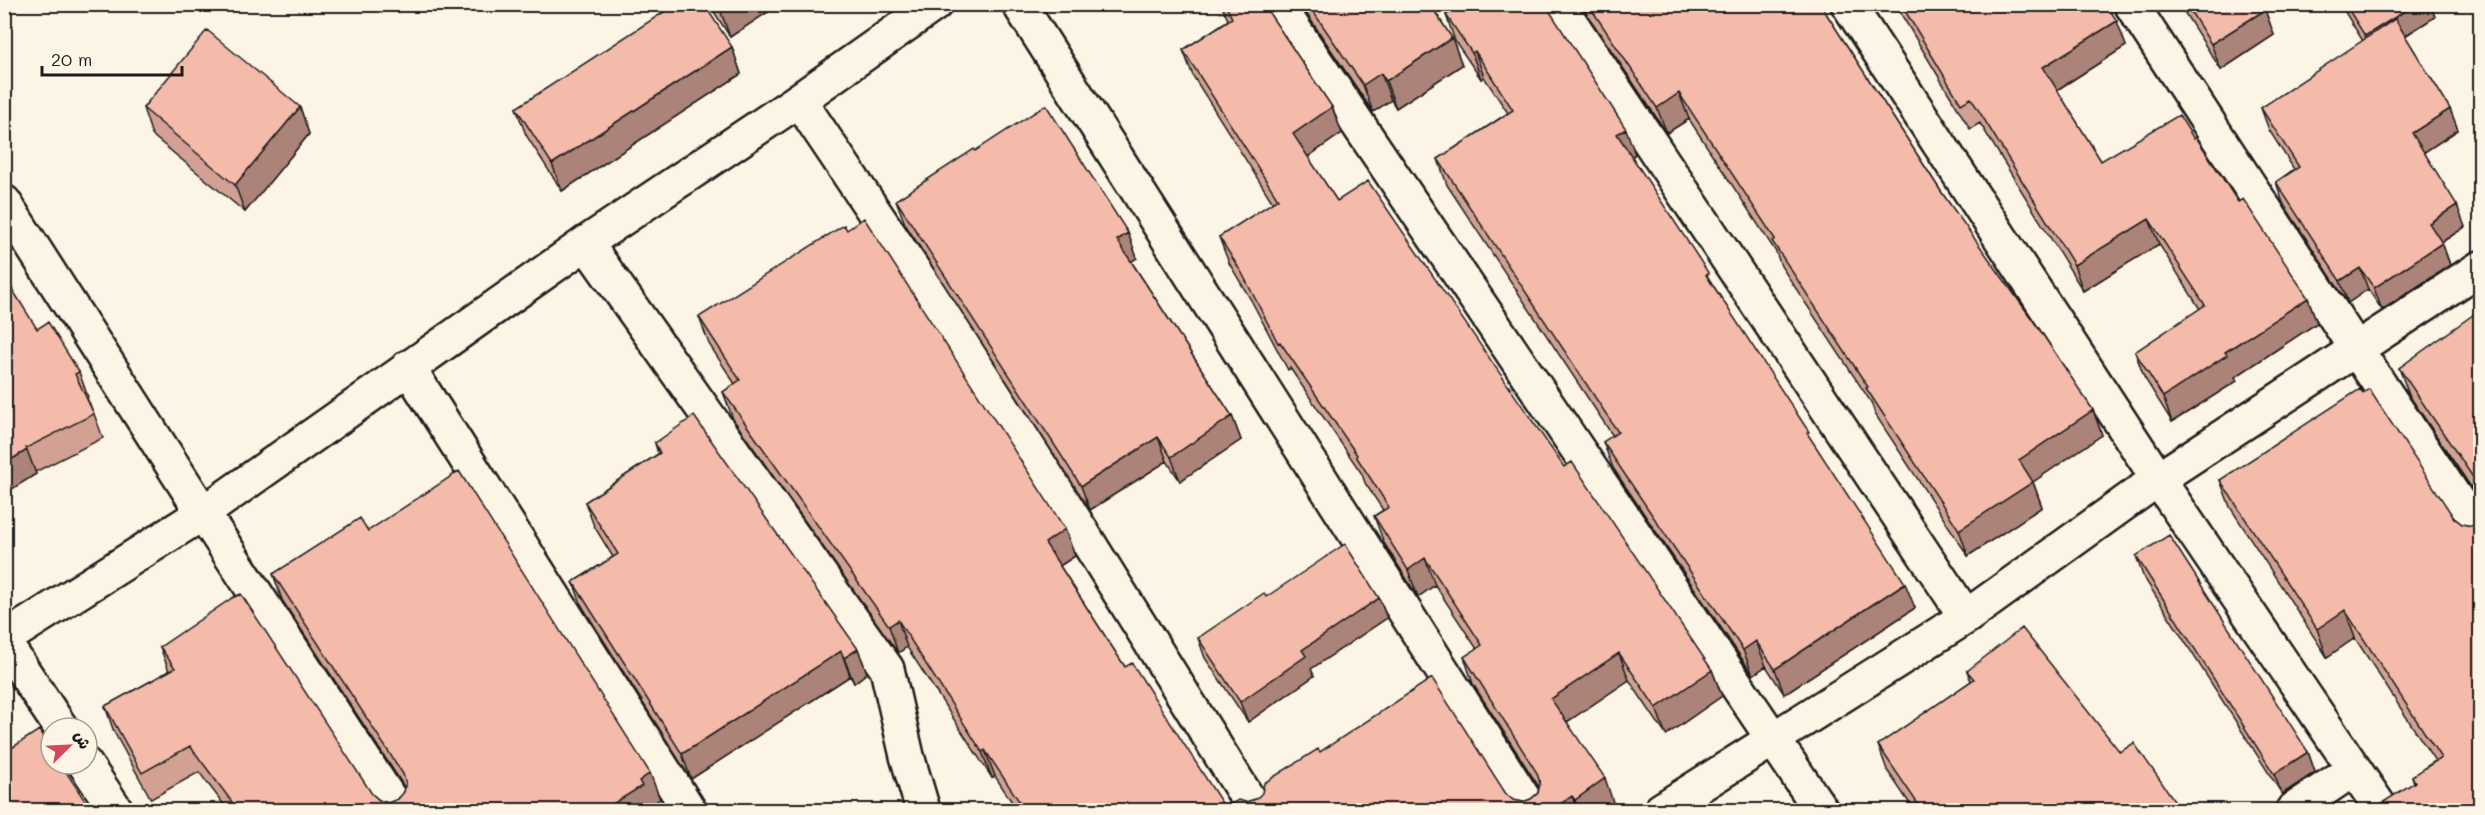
<svg xmlns="http://www.w3.org/2000/svg" width="2485" height="815" viewBox="0 0 2485 815" font-family="Mali,'Playpen Sans Arabic',sans-serif">
	<style>
		.lines { fill: none; stroke-linecap: round; stroke-linejoin: round }
		.minor-casing { stroke: #1c1c1c; stroke-width: 38 }
		.tertiary-casing { stroke: #1c1c1c; stroke-width: 38 }
		.minor { stroke: #fcf5e5; stroke-width: 33 }
		.tertiary { stroke: #fcf5e5; stroke-width: 33 }
		.wall { fill: #d2a193; stroke: #1c1c1c; stroke-width: 1.5 }
		.shaded-wall { fill: #ab8378; stroke: #1c1c1c; stroke-width: 1.5 }
		.building { fill: #f4bbab; stroke: #1c1c1c; stroke-width: 1.5 }
	</style>
	<rect width="100%" height="100%" fill="#fcf5e5"/>
	<filter id="ink" filterUnits="userSpaceOnUse"><feTurbulence type="fractalNoise" baseFrequency=".0167" numOctaves="2"/><feDisplacementMap in="SourceGraphic" scale="12" xChannelSelector="R" yChannelSelector="G"/><feConvolveMatrix kernelMatrix="1 2 1 2 8 2 1 2 1" color-interpolation-filters="sRGB"/></filter>
	<g filter="url(#ink)">
		<g class="lines">
			<defs>
				<path id="minor" d="M 1019,4 L 1531,810
					M 1277,4 L 1821,810
					M 1558,4 L 1966,617
					M 1848,4 L 2158,479 L 2382,810
					M 2131,4 L 2356,349 L 2480,535
					M 799,100 L 930,295 L 1057,492 L 1255,810
					M 4,202 L 203,513 L 397,810
					M 586,243 L 887,669 L 907,756 L 923,810
					M 408,367 L 689,810
					M 4,642 L 61,728
					M 85,764 L 116,810
					M 1661,810 L 1966,617 L 2158,479 L 2480,268
					M 2293,810 L 2354,769"/>
				<path id="tertiary" d="M 4,639 L 203,513 L 586,243 L 799,100 L 935,4"/>
			</defs>
			<use href="#minor" class="minor-casing"/>
			<use href="#tertiary" class="tertiary-casing"/>
			<use href="#minor" class="minor"/>
			<use href="#tertiary" class="tertiary"/>
		</g>
		<path class="wall" d="M 709,4 L 780,4 L 730,37 Z
			M 1221,4 L 1263,4 L 1332,107 L 1342,133 L 1308,157 L 1337,201 L 1564,467 L 1712,670 L 1722,696 L 1666,735 L 1629,680 L 1567,722 L 1614,805 L 1607,810 L 1017,810 L 995,776 L 992,778 L 907,647 L 898,653 L 733,419 L 723,392 L 735,384 L 709,344 L 699,317 L 1075,556 L 1060,566 L 1125,667 L 1225,808 L 1256,799 L 1320,752 L 1506,794 L 1513,800 L 1523,802 L 1531,799 L 1538,793 L 1539,787 L 1473,684 L 1464,657 L 1477,649 L 1435,585 L 1418,597 L 1384,543 L 1374,516 L 1383,510 L 1365,483 L 1362,474 L 1290,368 L 1288,370 L 1251,300 L 1229,263 L 1219,237 L 1273,203 L 1193,76 L 1183,50 L 1228,20 Z
			M 1300,4 L 1430,4 L 1452,38 L 1462,65 L 1396,108 L 1391,100 L 1373,112 Z
			M 1580,4 L 1820,4 L 1942,193 L 2093,410 L 2102,435 L 2033,482 L 2042,507 L 1968,556 L 1875,414 L 1871,402 L 1781,266 L 1776,252 L 1689,119 L 1667,133 Z
			M 1895,4 L 2106,4 L 2126,46 L 2057,90 L 2101,161 L 2194,139 L 2238,202 L 2308,298 L 2317,323 L 2235,377 L 2237,381 L 2172,422 L 2144,377 L 2135,352 L 2200,309 L 2159,244 L 2083,291 L 1980,123 L 1970,129 Z
			M 2179,4 L 2261,4 L 2265,10 L 2274,35 L 2221,70 Z
			M 2340,4 L 2430,4 L 2435,17 L 2405,36 L 2450,109 L 2458,130 L 2424,152 L 2465,227 L 2442,242 L 2450,265 L 2382,310 L 2368,289 L 2348,303 L 2283,203 L 2276,182 L 2294,169 L 2269,130 L 2261,108 L 2363,41 Z
			M 1446,15 L 1635,154 L 1632,157 L 1811,440 L 1915,608 L 1784,694 L 1766,666 L 1753,675 L 1613,468 L 1603,442 L 1613,436 L 1447,185 L 1438,159 L 1508,113 L 1484,77 L 1481,79 L 1455,41 Z
			M 732,47 L 741,74 L 562,191 L 526,135 L 516,108 Z
			M 300,107 L 309,134 L 245,212 L 152,135 L 143,108 Z
			M 975,151 L 1128,233 L 1137,258 L 1131,261 L 1232,416 L 1241,440 L 1180,481 L 1167,461 L 1090,510 L 905,224 L 896,200 Z
			M 2481,317 L 2481,502 L 2409,395 L 2399,368 Z
			M 37,329 L 79,372 L 88,397 L 87,398 L 94,414 L 103,438 L 35,472 L 36,474 L 4,494 Z
			M 655,443 L 858,649 L 867,673 L 854,683 L 850,676 L 691,779 L 582,606 L 573,582 L 613,557 L 594,526 L 585,502 L 658,454 Z
			M 2220,480 L 2454,518 L 2462,524 L 2471,526 L 2480,523 L 2481,810 L 2414,783 L 2412,776 L 2435,761 L 2355,638 L 2327,657 L 2230,507 Z
			M 368,531 L 660,799 L 650,806 L 651,810 L 228,810 L 199,772 L 151,799 L 114,732 L 105,706 L 169,671 L 160,647 L 372,794 L 379,800 L 388,803 L 398,799 L 404,792 L 405,788 L 282,600 L 273,574 Z
			M 2136,556 L 2308,752 L 2315,772 L 2282,794 L 2143,576 Z
			M 1266,597 L 1379,598 L 1387,618 L 1311,669 L 1314,676 L 1248,722 L 1205,658 L 1198,638 Z
			M 1967,671 L 2120,752 L 2181,810 L 1914,810 L 1887,770 L 1878,745 L 1971,681 Z"/>
		<path class="shaded-wall" d="M 718,4 L 780,4 L 730,37 Z
			M 2416,4 L 2430,4 L 2435,17 L 2372,56 L 2365,36 Z
			M 2265,10 L 2274,35 L 2221,70 L 2211,44 Z
			M 2117,21 L 2126,46 L 2052,93 L 2043,67 Z
			M 1452,38 L 1462,65 L 1396,108 L 1386,81 Z
			M 732,47 L 741,74 L 562,191 L 552,164 Z
			M 1475,51 L 1484,77 L 1481,79 L 1472,53 Z
			M 1381,73 L 1391,100 L 1373,112 L 1363,85 Z
			M 1679,93 L 1689,119 L 1667,133 L 1657,108 Z
			M 300,107 L 309,134 L 245,212 L 235,185 Z
			M 1332,107 L 1342,133 L 1303,160 L 1293,134 Z
			M 2450,109 L 2458,130 L 2420,155 L 2412,133 Z
			M 1626,129 L 1635,154 L 1627,160 L 1617,134 Z
			M 2457,205 L 2465,227 L 2437,245 L 2429,223 Z
			M 2149,219 L 2159,244 L 2083,291 L 2074,265 Z
			M 1128,233 L 1137,258 L 1126,265 L 1117,240 Z
			M 2442,243 L 2450,265 L 2382,310 L 2374,288 Z
			M 2360,268 L 2368,289 L 2348,303 L 2340,281 Z
			M 2308,298 L 2317,323 L 2235,377 L 2237,381 L 2172,422 L 2163,397 L 2225,352 Z
			M 2093,410 L 2102,435 L 2033,482 L 2042,507 L 1968,556 L 1959,530 L 2019,460 Z
			M 1232,416 L 1241,440 L 1180,481 L 1171,457 Z
			M 1158,437 L 1167,461 L 1090,510 L 1081,486 Z
			M 27,450 L 36,474 L 4,494 L 4,464 Z
			M 1065,529 L 1075,556 L 1055,569 L 1045,543 Z
			M 1425,558 L 1435,585 L 1418,597 L 1408,570 Z
			M 1905,583 L 1915,608 L 1784,694 L 1775,669 Z
			M 1379,598 L 1387,618 L 1311,669 L 1314,676 L 1248,722 L 1240,702 L 1302,650 Z
			M 2345,610 L 2355,638 L 2327,657 L 2317,629 Z
			M 898,620 L 907,647 L 898,653 L 889,626 Z
			M 1756,641 L 1766,666 L 1753,675 L 1743,650 Z
			M 858,649 L 867,673 L 854,683 L 844,658 Z
			M 841,651 L 850,676 L 691,779 L 682,754 Z
			M 1619,653 L 1629,680 L 1561,726 L 1551,699 Z
			M 1712,670 L 1722,696 L 1666,735 L 1656,708 Z
			M 985,750 L 995,776 L 992,778 L 982,752 Z
			M 2308,752 L 2315,772 L 2282,794 L 2274,774 Z
			M 650,773 L 660,799 L 650,806 L 651,810 L 603,810 L 639,781 Z
			M 1605,778 L 1614,805 L 1607,810 L 1578,810 L 1575,800 Z
			M 1572,796 L 1577,810 L 1551,810 Z"/>
		<path class="building" d="M 676,4 L 704,4 L 732,47 L 552,164 L 516,108 Z
			M 1225,4 L 1263,4 L 1332,107 L 1293,134 L 1337,201 L 1368,181 L 1564,467 L 1572,462 L 1712,670 L 1656,708 L 1619,653 L 1551,699 L 1605,778 L 1575,800 L 1572,796 L 1551,810 L 1025,810 L 985,750 L 982,752 L 898,620 L 889,626 L 723,392 L 740,380 L 699,317 L 844,225 L 847,230 L 864,218 L 1065,529 L 1045,543 L 1125,667 L 1132,663 L 1225,808 L 1238,800 L 1246,802 L 1256,799 L 1262,793 L 1264,783 L 1318,749 L 1320,752 L 1432,678 L 1506,794 L 1513,800 L 1523,802 L 1531,799 L 1538,793 L 1540,783 L 1537,773 L 1464,657 L 1482,645 L 1425,558 L 1408,570 L 1374,516 L 1389,507 L 1356,456 L 1357,455 L 1280,342 L 1278,343 L 1242,273 L 1219,237 L 1278,199 L 1183,50 L 1232,18 Z
			M 1308,4 L 1430,4 L 1452,38 L 1386,81 L 1381,73 L 1363,85 Z
			M 1463,4 L 1545,4 L 1626,129 L 1617,134 L 1709,274 L 1706,275 L 1809,432 L 1807,433 L 1905,583 L 1775,669 L 1756,641 L 1743,650 L 1603,442 L 1618,432 L 1438,159 L 1513,110 L 1475,51 L 1472,53 L 1446,15 Z
			M 1588,4 L 1820,4 L 1942,193 L 2039,329 L 2093,410 L 2019,460 L 2033,482 L 1959,530 L 1866,388 L 1868,387 L 1772,241 L 1775,239 L 1679,93 L 1657,108 Z
			M 1901,4 L 2106,4 L 2117,21 L 2043,67 L 2101,161 L 2179,115 L 2194,139 L 2196,137 L 2238,202 L 2243,199 L 2308,298 L 2225,352 L 2227,355 L 2163,397 L 2135,352 L 2205,305 L 2149,219 L 2074,265 L 1971,98 L 1961,104 Z
			M 2186,4 L 2261,4 L 2265,10 L 2211,44 Z
			M 2345,4 L 2416,4 L 2365,36 Z
			M 2395,19 L 2450,109 L 2412,133 L 2457,205 L 2429,223 L 2442,243 L 2374,288 L 2360,268 L 2340,281 L 2276,182 L 2299,167 L 2261,108 Z
			M 207,30 L 300,107 L 235,185 L 143,108 Z
			M 1046,105 L 1128,233 L 1117,240 L 1232,416 L 1171,457 L 1158,437 L 1081,486 L 896,200 L 974,149 L 975,151 Z
			M 4,276 L 37,329 L 48,322 L 79,372 L 75,374 L 94,414 L 26,448 L 27,450 L 4,464 Z
			M 2477,312 L 2481,317 L 2481,489 L 2399,368 Z
			M 2360,389 L 2363,393 L 2369,389 L 2454,518 L 2462,524 L 2471,526 L 2481,522 L 2481,810 L 2371,810 L 2415,782 L 2412,776 L 2441,758 L 2345,610 L 2317,629 L 2220,480 Z
			M 694,416 L 858,649 L 844,658 L 841,651 L 682,754 L 573,582 L 618,554 L 585,502 L 660,453 L 655,443 Z
			M 459,471 L 650,773 L 639,781 L 642,786 L 603,810 L 238,810 L 190,746 L 142,773 L 105,706 L 175,668 L 160,647 L 232,598 L 241,594 L 372,794 L 379,800 L 388,803 L 398,799 L 404,792 L 406,784 L 403,774 L 273,574 L 360,518 L 368,531 Z
			M 2169,535 L 2308,752 L 2274,774 L 2136,556 Z
			M 1345,544 L 1379,598 L 1302,650 L 1306,656 L 1240,702 L 1198,638 L 1264,593 L 1266,597 Z
			M 2022,628 L 2120,752 L 2134,743 L 2181,810 L 1922,810 L 1878,745 L 1974,679 L 1967,671 Z
			M 39,730 L 51,749 L 51,764 L 61,764 L 91,810 L 4,810 L 4,753 Z"/>
	</g>
	<rect width="2485" height="815" fill="none" stroke="#fcf5e5" stroke-width="24"/>
	<rect x="12" y="12" width="2461" height="791" fill="none" stroke="#1c1c1c" stroke-width="2" filter="url(#ink)"/>
	<g transform="translate(69 746) rotate(66)"><circle r="28" fill="#fcf5e5" stroke="#a29e95" stroke-width="1.5"/>
	<path d="M0-4.5L10 22L0 15L-10 22Z" fill="#d1495b"/>
	<text y="-9" font-size="16" font-weight="bold" text-anchor="middle" fill="#1c1c1c">ش</text>
	</g>
	<path d="M42 66v9h140v-9" fill="none" stroke="#1c1c1c" stroke-width="3"/>
	<text x="51" y="66" font-size="18" fill="#1c1c1c" stroke="#fcf5e5" stroke-width="4.5" paint-order="stroke">20 m</text>
</svg>
